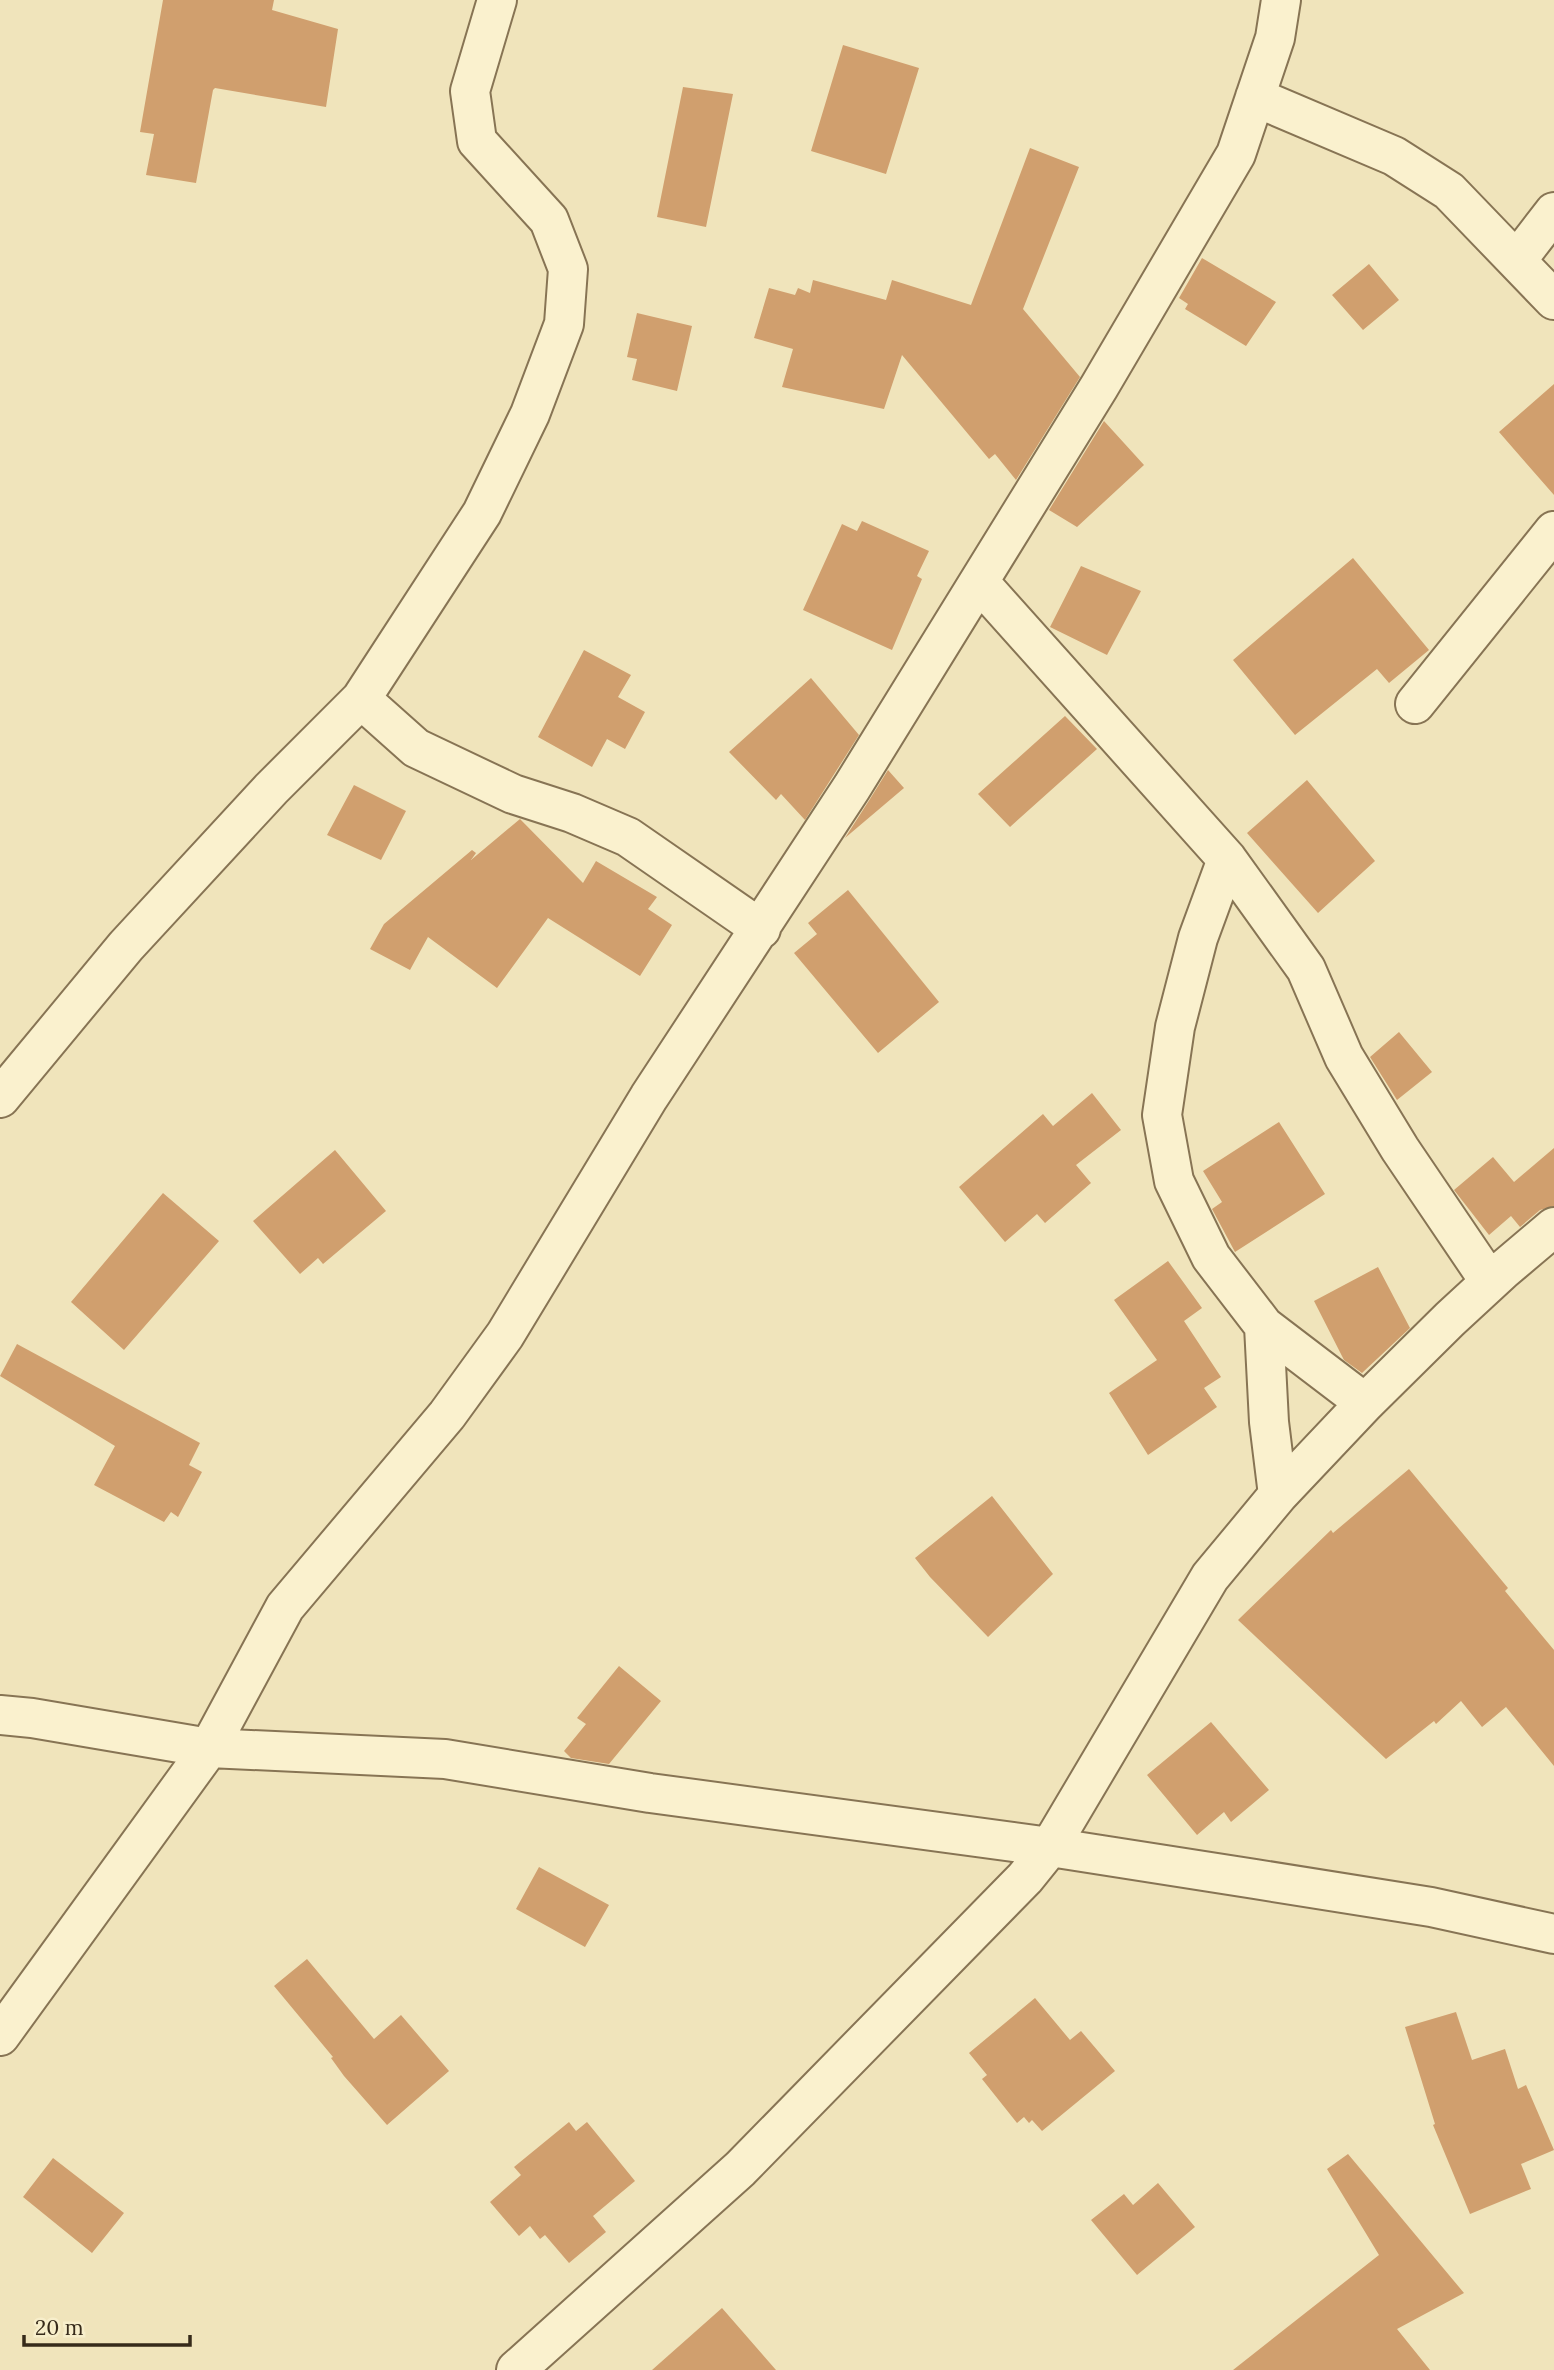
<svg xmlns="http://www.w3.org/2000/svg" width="1554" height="2370" viewBox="0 0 1554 2370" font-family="Lora,serif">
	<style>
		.building { fill: #d09f6e }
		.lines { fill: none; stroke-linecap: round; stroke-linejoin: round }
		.street-casing { stroke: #877454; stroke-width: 42 }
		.street { stroke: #faf1ce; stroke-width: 38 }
	</style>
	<rect width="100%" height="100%" fill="#f0e4bb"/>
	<path class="building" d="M 163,0 L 274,0 L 272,10 L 338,29 L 326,107 L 215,88 L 213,90 L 196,183 L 146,175 L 154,134 L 140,132 Z
		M 843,45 L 919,68 L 886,174 L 811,151 Z
		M 683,87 L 733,94 L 706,227 L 657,217 Z
		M 1030,148 L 1079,167 L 1023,309 L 1080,377 L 1016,480 L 995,454 L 989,459 L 902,355 L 884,409 L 782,387 L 793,349 L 754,338 L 769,288 L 795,295 L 798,288 L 810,293 L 813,280 L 886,300 L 892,280 L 971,305 Z
		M 1202,258 L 1276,302 L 1246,346 L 1185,309 L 1188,304 L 1179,298 Z
		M 1369,264 L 1399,300 L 1363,330 L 1332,295 Z
		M 637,313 L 692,326 L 677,391 L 632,380 L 637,359 L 627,357 Z
		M 1554,384 L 1554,495 L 1499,432 Z
		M 1104,421 L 1144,465 L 1077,527 L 1049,510 Z
		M 862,521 L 929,551 L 917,576 L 922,579 L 892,650 L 803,610 L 842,524 L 857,531 Z
		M 1353,558 L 1429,650 L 1389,683 L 1377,669 L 1295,735 L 1233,660 Z
		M 1081,566 L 1141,591 L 1107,655 L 1050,627 Z
		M 584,650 L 631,675 L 618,697 L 645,712 L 625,749 L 607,739 L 592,767 L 538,737 Z
		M 811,678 L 859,735 L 805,820 L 781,794 L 776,800 L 729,752 Z
		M 1065,716 L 1097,749 L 1010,827 L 978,794 Z
		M 888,770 L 904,788 L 845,838 L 870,799 Z
		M 1307,780 L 1375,861 L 1318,913 L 1247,833 Z
		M 354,785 L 406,811 L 381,860 L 327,835 Z
		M 520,819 L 583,883 L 596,861 L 657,897 L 648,909 L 672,925 L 640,976 L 548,918 L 497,988 L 428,937 L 410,970 L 370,949 L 384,924 L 472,850 L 476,853 L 471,860 Z
		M 848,890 L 939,1002 L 878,1053 L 794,953 L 817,934 L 808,923 Z
		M 1399,1032 L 1432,1072 L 1397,1100 L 1370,1057 Z
		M 1092,1093 L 1121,1130 L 1076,1165 L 1091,1183 L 1045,1223 L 1037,1214 L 1005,1242 L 959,1187 L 1043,1114 L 1053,1126 Z
		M 1279,1122 L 1325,1194 L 1235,1252 L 1212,1209 L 1222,1202 L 1203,1171 Z
		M 1554,1148 L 1554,1206 L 1540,1210 L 1520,1227 L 1511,1216 L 1489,1235 L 1454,1190 L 1493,1157 L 1514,1182 Z
		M 335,1150 L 386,1211 L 323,1264 L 318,1258 L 300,1274 L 253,1221 Z
		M 163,1193 L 219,1241 L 124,1350 L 71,1302 Z
		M 1168,1261 L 1202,1308 L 1184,1321 L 1221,1377 L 1204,1388 L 1217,1407 L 1148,1455 L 1109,1393 L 1157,1360 L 1114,1300 Z
		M 1378,1267 L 1410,1328 L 1362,1373 L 1344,1360 L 1314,1301 Z
		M 17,1344 L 200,1443 L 189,1465 L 202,1472 L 178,1517 L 171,1512 L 164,1522 L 94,1485 L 115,1446 L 0,1376 Z
		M 1409,1469 L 1508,1588 L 1505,1591 L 1554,1650 L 1554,1766 L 1506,1707 L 1482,1727 L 1461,1701 L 1436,1724 L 1434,1721 L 1386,1759 L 1238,1620 L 1331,1530 L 1333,1533 Z
		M 992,1496 L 1053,1574 L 988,1637 L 930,1577 L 915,1558 Z
		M 619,1666 L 661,1701 L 609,1764 L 571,1758 L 564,1751 L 586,1724 L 577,1718 Z
		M 1211,1722 L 1269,1790 L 1231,1822 L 1224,1812 L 1197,1835 L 1147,1775 Z
		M 539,1867 L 609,1905 L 585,1947 L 516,1909 Z
		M 307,1959 L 374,2039 L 401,2015 L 449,2071 L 387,2125 L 344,2076 L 331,2058 L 333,2057 L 274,1986 Z
		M 1035,1998 L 1070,2040 L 1081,2031 L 1115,2071 L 1042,2131 L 1032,2120 L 1029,2123 L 1024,2117 L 1017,2123 L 982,2079 L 987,2075 L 969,2053 Z
		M 1456,2012 L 1472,2060 L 1505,2049 L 1518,2089 L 1526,2085 L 1554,2150 L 1521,2164 L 1531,2189 L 1470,2214 L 1433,2125 L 1435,2124 L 1405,2027 Z
		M 569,2122 L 576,2131 L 587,2122 L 635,2181 L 593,2216 L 606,2232 L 569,2263 L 545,2235 L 540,2239 L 530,2226 L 519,2236 L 490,2202 L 521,2175 L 514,2167 Z
		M 1348,2154 L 1464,2293 L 1397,2329 L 1430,2370 L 1233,2370 L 1379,2255 L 1327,2169 Z
		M 53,2158 L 124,2213 L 92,2253 L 23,2197 Z
		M 1158,2183 L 1195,2227 L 1137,2275 L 1091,2220 L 1124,2194 L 1133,2205 Z
		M 722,2308 L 776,2370 L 652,2370 Z"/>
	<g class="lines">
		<defs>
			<path id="street" d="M 1255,97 L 1394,156 L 1449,191 L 1554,300
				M 1517,260 L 1554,212
				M 980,583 L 1227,859 L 1306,969 L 1344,1057 L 1400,1149 L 1490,1282
				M 361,699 L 416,748 L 513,794 L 572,813 L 628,837 L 761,929
				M 1415,704 L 1554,531
				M 1227,859 L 1198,938 L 1175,1027 L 1162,1115 L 1174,1181 L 1211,1257 L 1264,1326 L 1365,1403
				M 0,1098 L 126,946 L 271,789 L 361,699 L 482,513 L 530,414 L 564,324 L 568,269 L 549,220 L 477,141 L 470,91 L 497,0
				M 1264,1326 L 1269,1422 L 1278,1495
				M 0,1715 L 32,1718 L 209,1748 L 445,1759 L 650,1793 L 1050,1847 L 1255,1879 L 1431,1907 L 1554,1934
				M 0,2036 L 209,1748 L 285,1607 L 447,1415 L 505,1335 L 649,1097 L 852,787 L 1099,387 L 1236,154 L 1275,38 L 1281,0
				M 516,2370 L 740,2169 L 1025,1878 L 1050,1847 L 1210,1577 L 1278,1495 L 1365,1403 L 1450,1319 L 1502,1271 L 1554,1227"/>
		</defs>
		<use href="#street" class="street-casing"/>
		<use href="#street" class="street"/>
	</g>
	<path d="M24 2335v10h166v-10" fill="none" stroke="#362a1a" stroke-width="3.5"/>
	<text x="35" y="2335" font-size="21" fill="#362a1a" stroke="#f7eecb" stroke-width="5" paint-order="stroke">20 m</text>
</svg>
